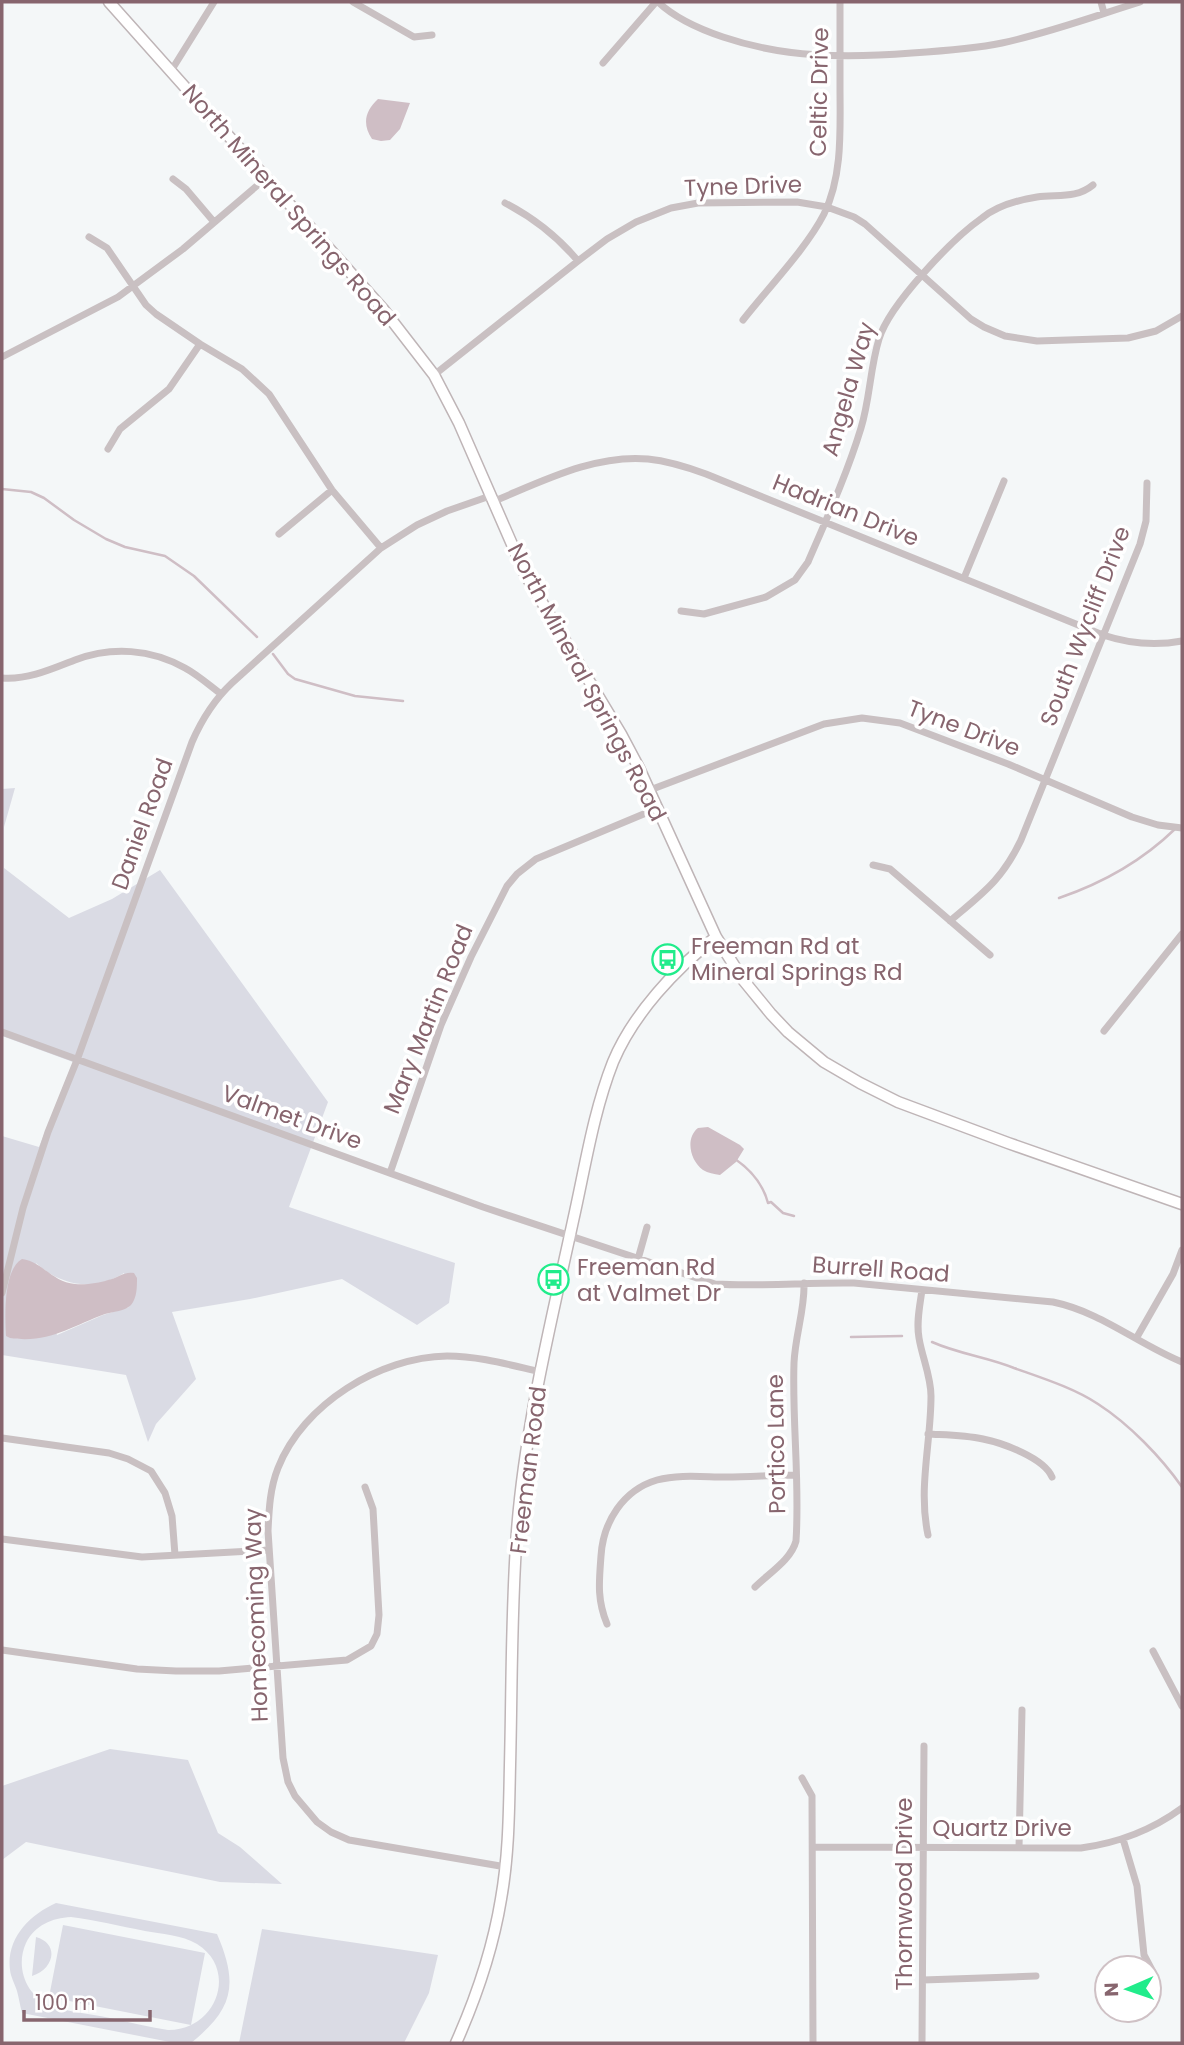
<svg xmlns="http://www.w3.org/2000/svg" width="1184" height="2045" viewBox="0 0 1184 2045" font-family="Poppins,sans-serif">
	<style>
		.green { fill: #dadbe4; fill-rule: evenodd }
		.water { fill: #cfbec5 }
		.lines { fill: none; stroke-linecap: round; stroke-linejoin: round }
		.stream { stroke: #cfbec5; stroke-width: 2.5 }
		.secondary-casing { stroke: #bfb5b7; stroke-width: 13 }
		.street { stroke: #c9c0c2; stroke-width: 7 }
		.secondary { stroke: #fff; stroke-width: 10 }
		.labels { text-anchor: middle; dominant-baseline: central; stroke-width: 7; stroke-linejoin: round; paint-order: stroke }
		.street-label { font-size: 23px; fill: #87656e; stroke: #fff }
		.poi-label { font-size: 23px; fill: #87656e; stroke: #fff; text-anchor: start }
	</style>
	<rect width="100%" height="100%" fill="#f4f7f8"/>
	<path class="green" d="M 15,788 L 4,827 L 4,868 L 69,918 L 112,899 L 160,870 L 328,1102 L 289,1207 L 455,1263 L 449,1303 L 417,1325 L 342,1279 L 250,1299 L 172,1312 L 196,1379 L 156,1424 L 148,1442 L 126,1375 L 2,1355 L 2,1136 L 39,1147 L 73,1062 L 2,1036 L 2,789 ZM 36,1263 C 61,1286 94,1292 124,1273 L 129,1307 L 103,1315 L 57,1335 Z
		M 110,1749 L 188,1760 L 218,1833 L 240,1847 L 282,1884 L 220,1882 L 26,1842 L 2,1860 L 2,1786 Z
		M 56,1903 L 217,1934 C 239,1985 233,2009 191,2043 L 175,2043 L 22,2013 C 20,2006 19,1998 17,1991 C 15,1984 11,1978 10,1970 C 6,1939 29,1915 56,1903 ZM 71,1917 C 95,1920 120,1926 145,1931 C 161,1934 182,1935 197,1944 C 239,1970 216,2031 168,2030 C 149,2027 129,2022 110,2018 C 91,2014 69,2012 51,2006 C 26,1996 15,1967 26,1943 C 35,1925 52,1918 71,1917 Z
		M 63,1925 L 205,1953 L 191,2025 L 49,1997 Z
		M 262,1929 L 438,1955 L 429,1993 L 404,2043 L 239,2043 Z
		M 36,1937 C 60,1944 54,1969 32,1976 Z"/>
	<path class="water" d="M 378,99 L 410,103 L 400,129 L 390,140 L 381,141 L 372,139 C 362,124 365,111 378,99 Z
		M 708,1127 L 740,1145 L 744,1149 L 736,1162 L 720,1175 C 714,1174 708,1173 703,1170 C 690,1161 685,1138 698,1128 Z
		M 22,1259 C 43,1262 52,1282 75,1284 C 86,1285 99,1283 108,1280 C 118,1278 124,1271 134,1273 L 137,1278 C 137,1287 137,1298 131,1305 C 125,1311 113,1312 105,1314 C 72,1326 48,1344 10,1338 L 6,1336 C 5,1316 3,1270 22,1259 Z"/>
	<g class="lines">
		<path class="stream" d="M 2,489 L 31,492 L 44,498 L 74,520 L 106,539 L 125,547 L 165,556 L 194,576 L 257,637
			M 273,654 L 288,674 L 295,679 L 355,696 L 403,701
			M 1059,898 C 1103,883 1141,862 1175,829
			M 735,1159 C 751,1170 763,1184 768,1203 L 771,1202 L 783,1213 L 794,1216
			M 851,1337 L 902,1336
			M 932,1342 C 959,1354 987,1357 1014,1368 C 1042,1378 1074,1388 1098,1404 C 1129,1424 1161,1457 1182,1487"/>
		<defs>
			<path id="secondary" d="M 109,2 L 383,309 L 434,375 L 459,423 L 525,574 L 621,734 L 639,768 L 716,937 L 744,981 L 771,1014 L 788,1032 L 824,1062 L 860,1083 L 898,1102 L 1008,1143 L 1182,1204
				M 456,2043 C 476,1998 493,1948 501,1899 C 509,1854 509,1810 510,1765 C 512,1687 511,1609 517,1531 C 525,1426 551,1323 573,1221 C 585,1168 593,1113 613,1062 C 633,1014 676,968 716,937"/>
		</defs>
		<use href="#secondary" class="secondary-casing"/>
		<path class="street" d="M 353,2 L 414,37 L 432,35
			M 658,2 C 676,19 699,29 723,37 C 785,58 847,58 912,53 C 943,51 973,49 1002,43 C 1049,33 1095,16 1140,2
			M 1101,2 L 1104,13
			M 603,63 L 656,2
			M 171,71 L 214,2
			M 173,179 L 186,189 L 214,222
			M 505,203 C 534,218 557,236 578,261
			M 89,237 L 107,248 L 146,305 L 156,314 L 200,344 L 242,369 L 269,394 L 332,490 L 381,548
			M 743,320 C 768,288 806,249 824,214 C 843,175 840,129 840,87 C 840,59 840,30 840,2
			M 2,357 L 118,297 L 183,249 L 266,178
			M 434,375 L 578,261 L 607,239 L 636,222 L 671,208 L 698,203 L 797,202 L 827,207 L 854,217 L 865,224 L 971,319 L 984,327 L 1005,336 L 1037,341 L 1128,338 L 1156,331 L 1182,316
			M 108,449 L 120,429 L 169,389 L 200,344
			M 492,502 C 541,482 594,454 648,459 C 668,461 687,467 706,474 L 1103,635 C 1130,644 1155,646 1182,641
			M 279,534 L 332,490
			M 964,578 L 1004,481
			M 681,611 L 704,614 L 766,597 L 795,580 L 808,562 C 827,518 847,474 861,428 C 870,399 870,368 879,339 C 889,305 952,239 982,218 C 997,206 1018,200 1037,197 C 1057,194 1076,199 1093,185
			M 2,678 C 28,680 52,669 75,660 C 112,646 151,649 185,668 C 198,675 209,685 221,694
			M 650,790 L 824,724 L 862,718 L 900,723 L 1008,764 L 1132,817 L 1158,825 L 1182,828
			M 873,865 L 890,869 L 990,955
			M 950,921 C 983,893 1002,880 1021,840 L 1140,544 L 1146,521 L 1147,483
			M 1104,1031 L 1182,934
			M 2,1032 L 483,1207 L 715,1284 C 762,1287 808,1282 854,1283 L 1053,1302 C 1101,1312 1138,1344 1182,1362
			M 390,1173 L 441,1025 L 471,957 L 507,886 L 517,874 L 536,859 L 658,808
			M 638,1259 L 647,1227
			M 922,1290 C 920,1305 916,1322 919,1338 C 922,1357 931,1376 931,1396 C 931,1443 918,1488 928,1535
			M 2,1293 L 23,1208 L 48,1132 L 77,1060 L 192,742 C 202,719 214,700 232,683 L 381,548 L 417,525 L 447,511 L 490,496
			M 1137,1337 L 1173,1274 L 1182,1250
			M 928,1434 C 946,1435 965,1435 983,1439 C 1003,1443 1044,1458 1052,1477
			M 2,1438 L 109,1453 L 128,1459 L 151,1471 L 165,1493 L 172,1516 L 175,1555
			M 2,1539 L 142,1557 L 268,1550
			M 755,1587 C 769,1573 791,1560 796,1541 C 800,1482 792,1422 794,1363 C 795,1336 805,1309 804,1283
			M 607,1624 C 597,1600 599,1582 601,1556 C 603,1522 623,1490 657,1480 C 679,1474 704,1477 726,1477 C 750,1477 773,1475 796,1475
			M 2,1650 L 137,1669 L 176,1671 L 219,1671 L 347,1660 L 371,1646 L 377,1634 L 379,1615 L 373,1509 L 365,1487
			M 1153,1651 L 1182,1706
			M 802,1778 L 812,1796 L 813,2043
			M 1123,1839 L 1137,1886 L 1144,1955 L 1153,1972
			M 813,1847 L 1081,1848 C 1118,1843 1152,1830 1182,1808
			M 1019,1848 L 1022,1710
			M 506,1867 L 349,1840 L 331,1832 L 317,1822 L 295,1796 L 288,1782 L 283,1758 L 268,1531 C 269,1509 270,1488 278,1468 C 303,1404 380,1357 447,1356 C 479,1356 510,1365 541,1372
			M 923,1980 L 1036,1976
			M 922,2043 L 924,1746"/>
		<use href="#secondary" class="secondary"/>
	</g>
	<defs>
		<symbol id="bus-ring" viewBox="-11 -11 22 22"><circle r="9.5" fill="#fff" stroke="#21ec8b" stroke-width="1.5"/><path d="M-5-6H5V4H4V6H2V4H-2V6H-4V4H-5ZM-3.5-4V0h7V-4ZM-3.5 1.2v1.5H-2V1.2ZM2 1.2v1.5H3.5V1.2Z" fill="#21ec8b"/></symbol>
	</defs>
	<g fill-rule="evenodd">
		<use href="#bus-ring" x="650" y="942" width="35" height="35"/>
		<use href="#bus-ring" x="536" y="1262" width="35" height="35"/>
	</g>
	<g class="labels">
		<g class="street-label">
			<text transform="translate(819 92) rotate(-89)">Celtic Drive</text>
			<text transform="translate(743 186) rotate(-2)">Tyne Drive</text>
			<text transform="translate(289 205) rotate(49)">North Mineral Springs Road</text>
			<text transform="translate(848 389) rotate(-74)">Angela Way</text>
			<text transform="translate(846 510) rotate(22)">Hadrian Drive</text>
			<text transform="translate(1085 626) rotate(-69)">South Wycliff Drive</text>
			<text transform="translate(587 682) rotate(62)">North Mineral Springs Road</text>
			<text transform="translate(964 728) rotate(21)">Tyne Drive</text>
			<text transform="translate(142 824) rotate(-70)">Daniel Road</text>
			<text transform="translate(428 1019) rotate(-68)">Mary Martin Road</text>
			<text transform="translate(292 1117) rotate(20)">Valmet Drive</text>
			<text transform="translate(881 1269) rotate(4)">Burrell Road</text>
			<text transform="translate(776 1444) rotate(-91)">Portico Lane</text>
			<text transform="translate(528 1470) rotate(-83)">Freeman Road</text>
			<text transform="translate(256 1615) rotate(-92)">Homecoming Way</text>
			<text x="1002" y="1828">Quartz Drive</text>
			<text transform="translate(904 1894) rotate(-90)">Thornwood Drive</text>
		</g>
		<g class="poi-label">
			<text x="691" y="946">Freeman Rd at<tspan x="691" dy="26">Mineral Springs Rd</tspan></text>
			<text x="577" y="1267">Freeman Rd<tspan x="577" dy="26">at Valmet Dr</tspan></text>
		</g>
	</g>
	<rect width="1184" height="2045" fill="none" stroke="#87656e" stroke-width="7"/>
	<g transform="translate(1128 1989) rotate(268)"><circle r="33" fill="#ffffff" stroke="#cfc1c5" stroke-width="2"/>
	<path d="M0-5L12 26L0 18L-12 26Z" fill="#21ec8b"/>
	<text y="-10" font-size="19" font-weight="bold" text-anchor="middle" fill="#87656e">N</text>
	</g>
	<path d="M24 2010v10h126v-10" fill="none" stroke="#87656e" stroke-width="3.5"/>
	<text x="35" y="2010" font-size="21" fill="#87656e" stroke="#ffffff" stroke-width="5" paint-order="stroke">100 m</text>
</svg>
